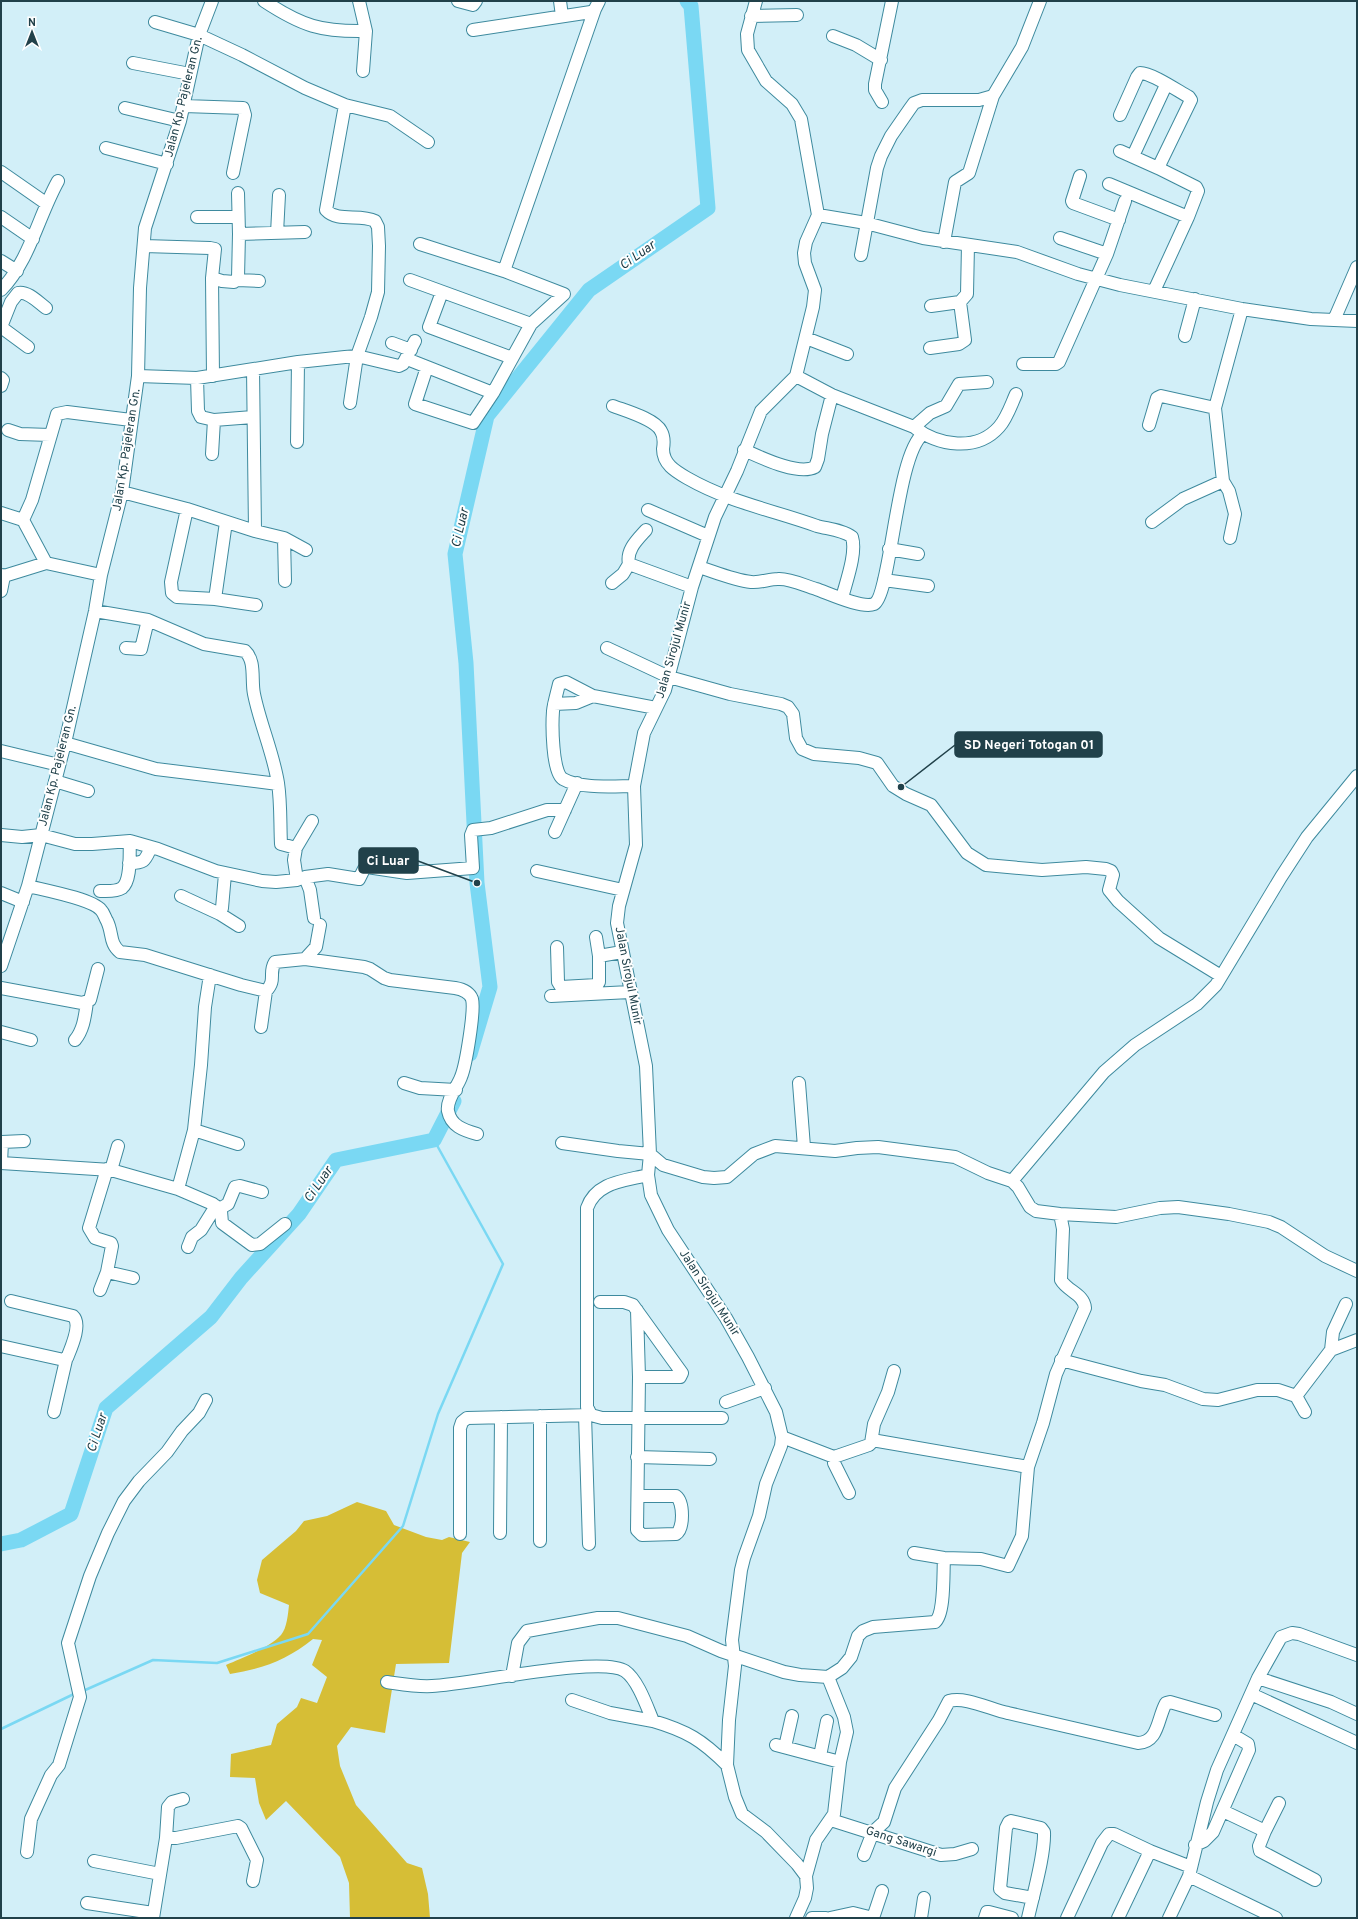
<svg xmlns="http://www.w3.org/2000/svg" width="1358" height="1919" viewBox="0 0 1358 1919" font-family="Overpass,sans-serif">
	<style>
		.green { fill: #d6be36 }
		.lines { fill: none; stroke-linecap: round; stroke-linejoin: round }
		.stream { stroke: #7ad8f3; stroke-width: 2.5 }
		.river { stroke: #7ad8f3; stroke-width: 15 }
		.minor-casing { stroke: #3e8a9e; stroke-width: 14 }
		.minor { stroke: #fff; stroke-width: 12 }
		.labels { text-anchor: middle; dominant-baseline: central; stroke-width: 4; stroke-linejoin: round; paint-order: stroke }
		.street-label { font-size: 12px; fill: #21414a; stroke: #fff }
		.water-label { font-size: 13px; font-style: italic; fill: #19363f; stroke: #fff }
		.leader { fill: none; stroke: #21414a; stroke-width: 1.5 }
		.callout-dot { fill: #21414a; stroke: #fff; stroke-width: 1.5 }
		.callout { fill: #21414a; stroke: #21414a; stroke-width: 1.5 }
		.callout-label { font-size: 13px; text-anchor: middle; font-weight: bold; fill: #fff }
	</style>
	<rect width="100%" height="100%" fill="#d2eff8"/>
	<path class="green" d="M 357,1502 L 386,1511 L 394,1525 L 426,1537 L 442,1540 L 449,1537 L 470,1542 L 462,1553 L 449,1663 L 396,1664 L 385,1733 L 351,1727 L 337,1746 L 340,1766 L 356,1805 L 407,1863 L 422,1868 L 428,1894 L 430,1918 L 350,1918 L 349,1883 L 340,1857 L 286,1801 L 266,1820 L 259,1803 L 255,1778 L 230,1777 L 231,1754 L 271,1745 L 277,1724 L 297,1707 L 301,1698 L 317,1703 L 327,1677 L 312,1665 L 322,1640 L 313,1639 C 287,1660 262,1669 230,1674 L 226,1665 C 242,1658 269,1648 281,1635 C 287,1628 288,1614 289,1605 L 260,1593 L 257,1580 L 262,1560 L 296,1531 L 304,1521 L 327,1516 Z"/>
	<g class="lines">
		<path class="stream" d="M 83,1691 L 153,1660 L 217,1663 L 308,1634 L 403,1526 L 438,1414 L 503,1264 L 434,1140
			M 1,1729 L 76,1693"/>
		<path class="river" d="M 470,1054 L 490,987 L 477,883 L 466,663 L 455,554 L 487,416 L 589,290 L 708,208 L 691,6 L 687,1
			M 1,1544 L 21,1540 L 71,1514 L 106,1408 L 211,1317 L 241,1278 L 299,1214 L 336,1160 L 434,1140 L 454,1101"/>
		<defs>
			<path id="minor" d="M 264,1 C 302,26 321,32 366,31
				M 359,1 L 366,31 L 363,71
				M 458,1 L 473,5 L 476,1
				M 560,1 L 562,16
				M 756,1 L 747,34 L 748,50 L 766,81 L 792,104 L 801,119 L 818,215 L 806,242 L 804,253 L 805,263 L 815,290 L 813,307 L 796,376 L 761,411 L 737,471 L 715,517 L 692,587 L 665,690 L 644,733 L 634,786 L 636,845 L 619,906 L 617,923 L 646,1066 L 650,1154 L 648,1175 L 651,1195 L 668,1230 L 726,1318 L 748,1357 L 776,1412 L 782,1437 L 781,1446 L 766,1484 L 759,1516 L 744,1558 L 741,1570 L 732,1640 L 735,1666 L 729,1720 L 727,1765 L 735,1797 L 742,1814 L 766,1832 L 797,1864 L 806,1876 L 807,1888 L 805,1898 L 796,1918
				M 751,16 L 797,15
				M 155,22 L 199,35 L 242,55 L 305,88 L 345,105 L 390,116 L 428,142
				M 473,30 L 591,12 L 595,9 L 599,1
				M 833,36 L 856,45 L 881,60
				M 133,63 L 190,74
				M 882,102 L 875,90 L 875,84 L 892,1
				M 345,105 L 326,210 C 338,223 360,213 375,221 L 378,227 L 379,246 L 378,292 L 371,317 L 357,356 L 350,403
				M 184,106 L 243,108 L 245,115 L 233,173
				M 125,108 L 180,121
				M 1120,115 L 1137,77 L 1140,73 C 1152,73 1178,91 1189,97 L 1191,100 L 1158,168 L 1196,187 L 1198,191 L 1188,217 L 1154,291
				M 106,148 L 167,164
				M 1120,151 L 1158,168
				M 1133,156 L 1166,85
				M 1,172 L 47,204
				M 1080,176 L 1072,201 L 1073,203 L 1119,220
				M 1109,184 L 1188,217
				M 238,193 L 239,234
				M 818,215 L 866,223 L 923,238 L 1017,252 L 1078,274 L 1120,285 L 1242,309 L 1311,319 L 1357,321
				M 1,217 L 33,239
				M 197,217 L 238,217
				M 277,233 L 279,195
				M 1060,238 L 1107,254
				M 944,242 L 955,182 L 969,173 L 993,96 L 1022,47 L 1040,1
				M 420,244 L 504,271
				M 144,246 L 210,248 L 215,249 L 212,278 L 213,376
				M 861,255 L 877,168 L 881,156 L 891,136 L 909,110 L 914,103 L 922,100 L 979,100 L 993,96
				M 1,261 L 17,271
				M 212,278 L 222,281 L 234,282 L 238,278 L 239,234 L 305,232
				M 237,280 L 259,281
				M 410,280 L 531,324
				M 1,290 C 30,260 38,217 58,181
				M 442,292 L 429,327 L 512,358
				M 931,306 L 960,302
				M 1334,320 L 1357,267
				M 1,327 L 11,302 L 18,293 C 28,291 38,302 46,308
				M 1,327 L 28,347
				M 1185,336 L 1195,299
				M 806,338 L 847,354
				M 392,343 L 411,350
				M 930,348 L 959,344 L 965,340 L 960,302 L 967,294 L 968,245
				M 412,361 L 493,393
				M 1023,364 L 1056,364 L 1059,362 L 1107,254 L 1125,201
				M 427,367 L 415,404 L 473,423 L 493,393 L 531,324 L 564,294 L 504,271 L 595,9
				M 253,369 L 255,531 L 284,538 L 306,550
				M 138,376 L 197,378 L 298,362 L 345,357 L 357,356 L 399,366 L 403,364 L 415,341
				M 796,376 L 832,395 L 914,427 C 938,446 977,452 999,427 C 1007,418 1011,405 1016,394
				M 1,378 L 3,380 L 1,386
				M 197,378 L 198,411 L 201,417 L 214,420 L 253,417
				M 613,406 C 626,411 655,419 661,431 C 664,436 664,443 663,449 C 663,464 675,471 687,478 C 729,502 772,510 817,526 C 828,529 843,530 852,537 C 857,553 846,582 842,598
				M 1149,425 L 1157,398 L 1161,396 L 1215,408
				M 914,427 L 930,413 L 946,406 L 959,384 L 987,382
				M 8,430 L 20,434 L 50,435
				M 297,442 L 298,362
				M 744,450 C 760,457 798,476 815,467 L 818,459 L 822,434 L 832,395
				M 212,454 L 214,420
				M 122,492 L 187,509 L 255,531
				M 187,509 L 171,582 L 172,593 L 177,597 L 215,599 L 256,605
				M 648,510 L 708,536
				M 1,513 L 23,520
				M 1152,522 L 1183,499 L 1223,481
				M 646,530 C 637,540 626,550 629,564 L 692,587
				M 284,538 L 285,581
				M 1230,538 L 1235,514 L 1229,491 L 1223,481 L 1215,408 L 1242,309
				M 889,549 L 918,554
				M 46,563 L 23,520 L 32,500 L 57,414 L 67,412 L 131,420
				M 699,567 C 715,572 733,580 751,582 C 760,583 769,579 778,579 C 790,578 805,586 816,589 C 828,593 862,609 874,604 C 891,595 896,455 923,434
				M 1,575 L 4,576 L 46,563 L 101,575
				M 884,580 L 928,586
				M 612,583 L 623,574 L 629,564
				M 1,591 L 4,576
				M 215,599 L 226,522
				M 95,611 L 148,620 L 204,644 L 245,651 C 256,661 251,680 254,694 C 260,724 273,752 278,783 C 281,803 280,824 281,844 L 296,848 L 294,860 L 297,880
				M 126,648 L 141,649 L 148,620
				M 607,648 L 669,677 L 730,694 L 781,704 L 788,707 L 793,714 L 796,738 L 802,749 L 814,754 L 859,758 L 877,763 L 893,786 L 906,794 L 931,805 L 967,853 L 986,865 L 1042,870 L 1086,867 L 1106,869 L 1111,871 L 1113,875 L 1109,890 L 1118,901 L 1159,938 L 1221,976
				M 554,704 L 576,703 L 593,696
				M 65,743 L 156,769 L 278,784
				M 1,751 L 59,765
				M 55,781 L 88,791
				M 634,786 C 615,786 580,789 563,779 C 552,773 552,724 553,711 C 554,702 557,693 559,684 L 566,682 L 593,696 L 656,708
				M 555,832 L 577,783
				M 1,835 L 22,837 L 41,835 L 75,844 L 92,844 L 130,841 L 158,849 L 216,871 L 262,881 L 276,882 L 297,880 L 305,877 L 328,874 L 359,879 L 364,869 L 367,867 L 407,873 L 473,868 L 471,835 L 473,830 L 491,828 L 547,810 L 565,810
				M 296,848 L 312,821
				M 129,863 C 146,863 145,860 151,847
				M 537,871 L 623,890
				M 305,877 L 310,890 L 314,918
				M 28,886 C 44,890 92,899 101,910 C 104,913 105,918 107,921 C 113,933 109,943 120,952 L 145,955 L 241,985 L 266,991 C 277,980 268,973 275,962 L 305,959 L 316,947 L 320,925
				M 100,891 C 107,891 116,892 122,888 C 132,880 129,853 130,841
				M 1,893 L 23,902
				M 181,896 L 220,914 L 222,908 L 225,874
				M 220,914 L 239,926
				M 596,937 L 599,956
				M 557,947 L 558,982 L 561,987 L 597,985 L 599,982 L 599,956 L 622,952
				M 305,959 L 364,967 L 370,969 L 384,978 L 390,980 L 455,988 C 461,989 469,991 472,999 C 475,1010 466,1065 461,1077 C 458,1086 446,1100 448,1111 C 451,1126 463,1130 477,1134
				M 1,966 L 28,886 L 65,743 L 95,611 L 101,575 L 122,492 L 138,376 L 140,288 L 145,228 L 180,121 L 199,35 L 212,1
				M 1,988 L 82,1003 L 90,1000 L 98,969
				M 551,996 L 630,992
				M 261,1027 L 266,991
				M 1,1032 L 31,1040
				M 75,1040 C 84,1029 85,1015 87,1002
				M 404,1083 L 420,1088 L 456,1090
				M 799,1083 L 804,1147
				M 194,1130 L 238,1144
				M 562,1143 L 618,1151 L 650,1154 L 663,1165 L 703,1177 L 714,1178 L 727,1177 L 754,1154 L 775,1146 L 835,1151 L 857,1148 L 878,1147 L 955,1157 L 988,1173 L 1012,1181 L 1018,1187 L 1030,1207 L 1036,1211 L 1060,1214 L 1116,1217 L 1160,1208 L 1178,1207 L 1229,1214 L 1269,1222 L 1281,1227 L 1325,1256 L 1357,1271
				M 1,1163 L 111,1170 L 178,1189 L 213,1204 L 221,1211 L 222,1223 L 252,1245 L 260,1244 L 285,1224
				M 1,1163 L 2,1142 L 24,1141
				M 111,1170 L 118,1146
				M 648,1175 C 624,1181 596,1182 587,1208 L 587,1407 L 591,1415 L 602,1418 L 722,1418
				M 1012,1181 L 1104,1072 L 1135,1045 L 1197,1004 L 1216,985 L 1281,877 L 1307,837 L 1357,776
				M 178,1189 L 194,1130 L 201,1065 L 205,1007 L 210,975
				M 219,1209 L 228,1204 L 235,1187 L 240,1186 L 262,1192
				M 188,1247 L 192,1237 L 201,1230 L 216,1206
				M 107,1272 L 133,1278
				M 100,1290 L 107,1272 L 112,1246 L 111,1243 L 95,1238 L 89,1228 L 107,1169
				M 600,1302 L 624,1302 L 633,1305 L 682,1373 L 680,1377 L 639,1377
				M 637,1310 L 639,1377 L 637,1530 L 642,1535 L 676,1534 C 684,1529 684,1502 676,1496 L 638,1496
				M 1,1346 L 64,1360 L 67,1358 C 71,1348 82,1324 73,1316 L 11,1301
				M 1331,1350 L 1357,1340
				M 1061,1360 L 1141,1381 L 1165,1385 L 1203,1399 L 1218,1400 L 1257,1390 L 1278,1390 L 1296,1396 L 1305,1412
				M 1296,1396 L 1331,1350 L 1333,1332 L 1346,1304
				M 726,1402 L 765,1388
				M 54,1412 L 66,1360
				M 585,1415 L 589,1544
				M 540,1416 L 540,1541
				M 782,1437 L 834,1457 L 869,1445 L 871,1443 L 874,1424 L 888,1392 L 894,1371
				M 872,1440 L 1028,1467
				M 637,1457 L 710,1459
				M 834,1457 L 834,1463 L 849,1493
				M 500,1533 L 501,1417
				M 460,1534 L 460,1428 L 462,1422 L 467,1418 L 591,1415
				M 914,1553 L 944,1558 L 981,1559 L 1008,1566 L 1022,1536 L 1028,1467 L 1043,1423 L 1056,1374 L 1085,1308 C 1084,1294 1067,1291 1061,1280 L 1063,1229 L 1060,1214
				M 512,1676 L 518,1643 L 527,1631 L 598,1618 L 618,1618 L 687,1636 L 721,1651 L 784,1672 L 800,1675 L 828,1677 L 842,1668 L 851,1657 L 858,1636 L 863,1631 L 873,1627 L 935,1622 C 945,1614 943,1573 944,1558
				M 1258,1678 L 1331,1702 L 1357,1714
				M 387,1682 C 401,1684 417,1687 432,1686 C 468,1685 601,1655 625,1671 C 638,1680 647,1707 653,1721 C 687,1731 702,1740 727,1765
				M 1251,1694 L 1357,1743
				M 572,1700 L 610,1713 L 653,1721
				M 776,1745 L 840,1762
				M 785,1747 L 792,1716
				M 820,1756 L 827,1721
				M 1223,1811 L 1265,1831 L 1259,1846 L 1260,1851 L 1315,1880
				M 831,1820 L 941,1855 L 955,1854 L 972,1849
				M 1265,1831 L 1279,1803
				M 166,1838 L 176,1838 L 238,1826 L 241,1828 L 257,1860 L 253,1881
				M 1195,1845 L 1204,1841 L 1213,1832 L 1249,1750 L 1248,1744 L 1233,1735
				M 27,1852 L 31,1819 L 51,1775 L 59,1765 L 80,1697 L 68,1643 L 90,1576 L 108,1533 L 124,1501 L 139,1481 L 167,1452 L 182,1431 L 199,1413 L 206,1400
				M 864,1855 L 873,1832 L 884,1822 L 895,1788 L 939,1720 L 949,1701 C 965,1696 992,1710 1008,1713 C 1051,1723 1095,1733 1138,1743 C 1159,1742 1157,1719 1166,1703 L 1170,1702 L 1215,1715
				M 94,1861 L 160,1874
				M 806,1876 L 816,1840 L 834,1814 L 840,1762 L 847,1732 L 844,1717 L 828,1677
				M 1189,1876 L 1276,1918
				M 87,1903 L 153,1913
				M 153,1918 L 166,1838 L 168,1807 L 172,1802 L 183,1799
				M 812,1918 L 826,1918
				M 830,1918 L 853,1913 L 873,1918
				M 873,1918 L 882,1891
				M 921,1918 L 924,1898
				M 985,1918 L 987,1912 L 989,1912 L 1012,1918
				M 1028,1918 C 1033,1895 1045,1855 1044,1832 L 1041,1828 L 1011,1821 L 1009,1822 L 1006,1828 L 1000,1889 L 1005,1893 L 1033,1898
				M 1067,1918 L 1102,1843 L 1109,1834 L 1114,1834 L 1150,1851 L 1191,1867
				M 1118,1918 L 1150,1851
				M 1169,1918 L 1189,1876 L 1207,1802 L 1217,1770 L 1258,1678 L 1281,1637 L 1292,1633 L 1299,1634 L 1357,1655"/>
		</defs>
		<use href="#minor" class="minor-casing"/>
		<use href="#minor" class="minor"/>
	</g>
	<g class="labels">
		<g class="street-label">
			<text transform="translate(184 97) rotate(-76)">Jalan Kp. Pajeleran Gn.</text>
			<text transform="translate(127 450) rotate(-81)">Jalan Kp. Pajeleran Gn.</text>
			<text transform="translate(674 650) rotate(-74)">Jalan Sirojul Munir</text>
			<text transform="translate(58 766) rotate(-76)">Jalan Kp. Pajeleran Gn.</text>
			<text transform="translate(628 976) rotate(79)">Jalan Sirojul Munir</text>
			<text transform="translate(709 1293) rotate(57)">Jalan Sirojul Munir</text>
			<text transform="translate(901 1842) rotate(18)">Gang Sawargi</text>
		</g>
		<g class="water-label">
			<text transform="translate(638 256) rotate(-35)">Ci Luar</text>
			<text transform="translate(461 528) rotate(-77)">Ci Luar</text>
			<text transform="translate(319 1185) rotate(-56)">Ci Luar</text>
			<text transform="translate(98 1433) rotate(-72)">Ci Luar</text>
		</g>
	</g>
	<path class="leader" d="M901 787L955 745M477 883L418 861"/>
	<g class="callout-dot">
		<circle cx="901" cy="787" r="4"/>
		<circle cx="477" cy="883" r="4"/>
	</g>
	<g class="callout">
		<rect x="955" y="732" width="147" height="25" rx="4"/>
		<rect x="359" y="848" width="59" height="25" rx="4"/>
	</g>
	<g class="callout-label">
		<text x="1029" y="749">SD Negeri Totogan 01</text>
		<text x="388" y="865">Ci Luar</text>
	</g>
	<rect width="1358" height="1919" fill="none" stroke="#21414a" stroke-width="4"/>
	<g transform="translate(32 32)" stroke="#ffffff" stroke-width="3" paint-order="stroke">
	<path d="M0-3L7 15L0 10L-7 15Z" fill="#21414a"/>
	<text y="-6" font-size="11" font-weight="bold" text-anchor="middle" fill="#21414a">N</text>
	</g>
</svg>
